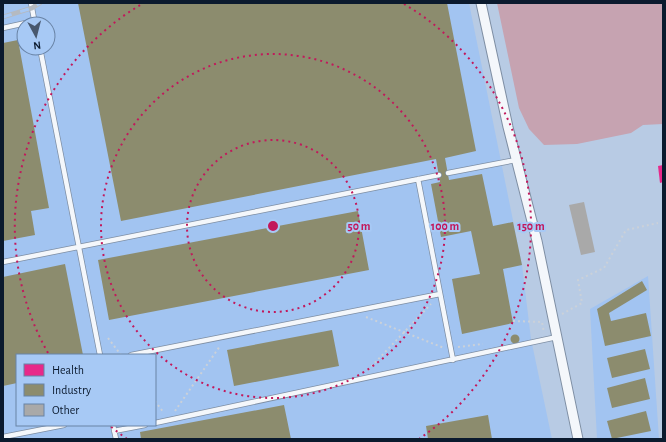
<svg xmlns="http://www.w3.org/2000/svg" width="666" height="442" viewBox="0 0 666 442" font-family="'Alegreya Sans',sans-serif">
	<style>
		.built { fill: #a2c4f1; fill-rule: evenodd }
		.green { fill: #c6a3b1 }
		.health { fill: #e7298a }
		.industry { fill: #8c8c6e }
		.building { fill: #a9a9a9 }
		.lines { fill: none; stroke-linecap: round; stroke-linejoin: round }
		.lane-casing { stroke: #7e8ea3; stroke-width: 6 }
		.street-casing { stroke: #7e8ea3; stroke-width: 11 }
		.path { stroke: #cbd1d9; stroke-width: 2; stroke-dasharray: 2 3; stroke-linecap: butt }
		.lane { stroke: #f4f7fb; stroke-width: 4.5 }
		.street { stroke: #f4f7fb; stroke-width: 9 }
		.rail-casing { stroke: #b5bac1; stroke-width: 4.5 }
		.rail { stroke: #a7c9f5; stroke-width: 3; stroke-dasharray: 9; stroke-linecap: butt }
		.ring { fill: none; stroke: #c2185b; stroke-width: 2; stroke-dasharray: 2 4 }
		.centre { fill: #c2185b; stroke: #a7c9f5; stroke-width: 2 }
		.ring-label { font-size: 12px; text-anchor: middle; font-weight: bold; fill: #c2185b; stroke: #a7c9f5; stroke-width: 4; stroke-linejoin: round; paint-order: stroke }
	</style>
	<rect width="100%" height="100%" fill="#b8cbe4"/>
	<path class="built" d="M 3,3 L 469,3 L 522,265 L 531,339 L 552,439 L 3,439 ZM 24,24 L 48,24 L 48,48 L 24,48 ZM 17,355 L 155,355 L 155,425 L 17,425 Z
		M 648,276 L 659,439 L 597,439 L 590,309 Z"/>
	<path class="green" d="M 497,3 L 663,3 L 663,124 L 643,125 L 631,133 L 577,144 L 544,145 L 529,129 L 519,108 Z"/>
	<path class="health" d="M 663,165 L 663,182 L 660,183 L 658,166 Z"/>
	<path class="industry" d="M 78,3 L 447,3 L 476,151 L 445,158 L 449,180 L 482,174 L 493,226 L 513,222 L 522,265 L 503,269 L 513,323 L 462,334 L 452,279 L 480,274 L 471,231 L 441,237 L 431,184 L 440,182 L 436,159 L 121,221 Z
		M 18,40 L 49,208 L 31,211 L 35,235 L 3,241 L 3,43 Z
		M 358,211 L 369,270 L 109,320 L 98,260 Z
		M 65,264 L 83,355 L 17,355 L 17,383 L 3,386 L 3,277 Z
		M 642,281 L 647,290 L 609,313 L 611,321 L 646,313 L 651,336 L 605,346 L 597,309 Z
		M 332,330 L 339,366 L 234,386 L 227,350 Z
		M510.5 339a4.5 4.5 0 1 1 9 0a4.5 4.5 0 1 1-9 0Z
		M 645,349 L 650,369 L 612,378 L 607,358 Z
		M 645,378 L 650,399 L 612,408 L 607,388 Z
		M 284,405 L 291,439 L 141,439 L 140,432 Z
		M 646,411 L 651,431 L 612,439 L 607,421 Z
		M 488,415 L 492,439 L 428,439 L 426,426 Z"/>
	<path class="building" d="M 584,202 L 595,252 L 581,255 L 569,205 Z"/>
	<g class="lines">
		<defs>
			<path id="lane" d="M 31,3 L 35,24
				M 3,28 L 35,21
				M 40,48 L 100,355
				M 448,173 L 516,160
				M 418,179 L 453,360
				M 3,262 L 439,175
				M 131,355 L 440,294
				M 155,423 L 557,337
				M 113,425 L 116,439
				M 114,431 L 145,425
				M 3,437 L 64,425"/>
			<path id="street" d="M 481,3 L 508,127 L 537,241 L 578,439"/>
		</defs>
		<use href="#lane" class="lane-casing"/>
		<use href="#street" class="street-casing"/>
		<path class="path" d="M 562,314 L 582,303 L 578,280 L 604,268 L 626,230 L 658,223
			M 366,317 L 444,348
			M 513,321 L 542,322 L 544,333
			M 108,338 L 121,355
			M 458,347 L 483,344
			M 368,370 L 431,304
			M 155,401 L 164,413
			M 175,411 L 220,346"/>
		<use href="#lane" class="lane"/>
		<use href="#street" class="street"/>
		<defs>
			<path id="rail" d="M 3,17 L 32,8 L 40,3"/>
		</defs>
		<use href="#rail" class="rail-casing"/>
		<use href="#rail" class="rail"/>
	</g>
	<g class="ring">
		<circle cx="273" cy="226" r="86"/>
		<circle cx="273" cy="226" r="172"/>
		<path d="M127 439A258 258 0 0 1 109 425M48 353A258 258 0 0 1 142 4M404 4A258 258 0 0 1 419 439"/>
	</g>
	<circle cx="273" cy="226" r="6" class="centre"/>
	<g class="ring-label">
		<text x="359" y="230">50 m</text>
		<text x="445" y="230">100 m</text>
		<text x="531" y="230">150 m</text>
	</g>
	<rect width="666" height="442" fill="none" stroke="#0b1a2e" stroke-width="8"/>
	<rect x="16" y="354" width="140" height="72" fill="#a7c9f5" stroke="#6983a5"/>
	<rect x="24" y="364" width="20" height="12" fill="#e7298a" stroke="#6983a5"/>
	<text x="52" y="374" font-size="12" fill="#0b1a2e">Health</text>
	<rect x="24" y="384" width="20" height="12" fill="#8c8c6e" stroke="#6983a5"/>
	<text x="52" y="394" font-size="12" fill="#0b1a2e">Industry</text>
	<rect x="24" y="404" width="20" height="12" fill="#a9a9a9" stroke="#6983a5"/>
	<text x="52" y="414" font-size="12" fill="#0b1a2e">Other</text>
	<g transform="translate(36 36) rotate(173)"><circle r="19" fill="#a7c9f5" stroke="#6983a5"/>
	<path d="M0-3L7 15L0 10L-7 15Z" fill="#48586e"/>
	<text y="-6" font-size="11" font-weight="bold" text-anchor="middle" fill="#0b1a2e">N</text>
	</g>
</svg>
